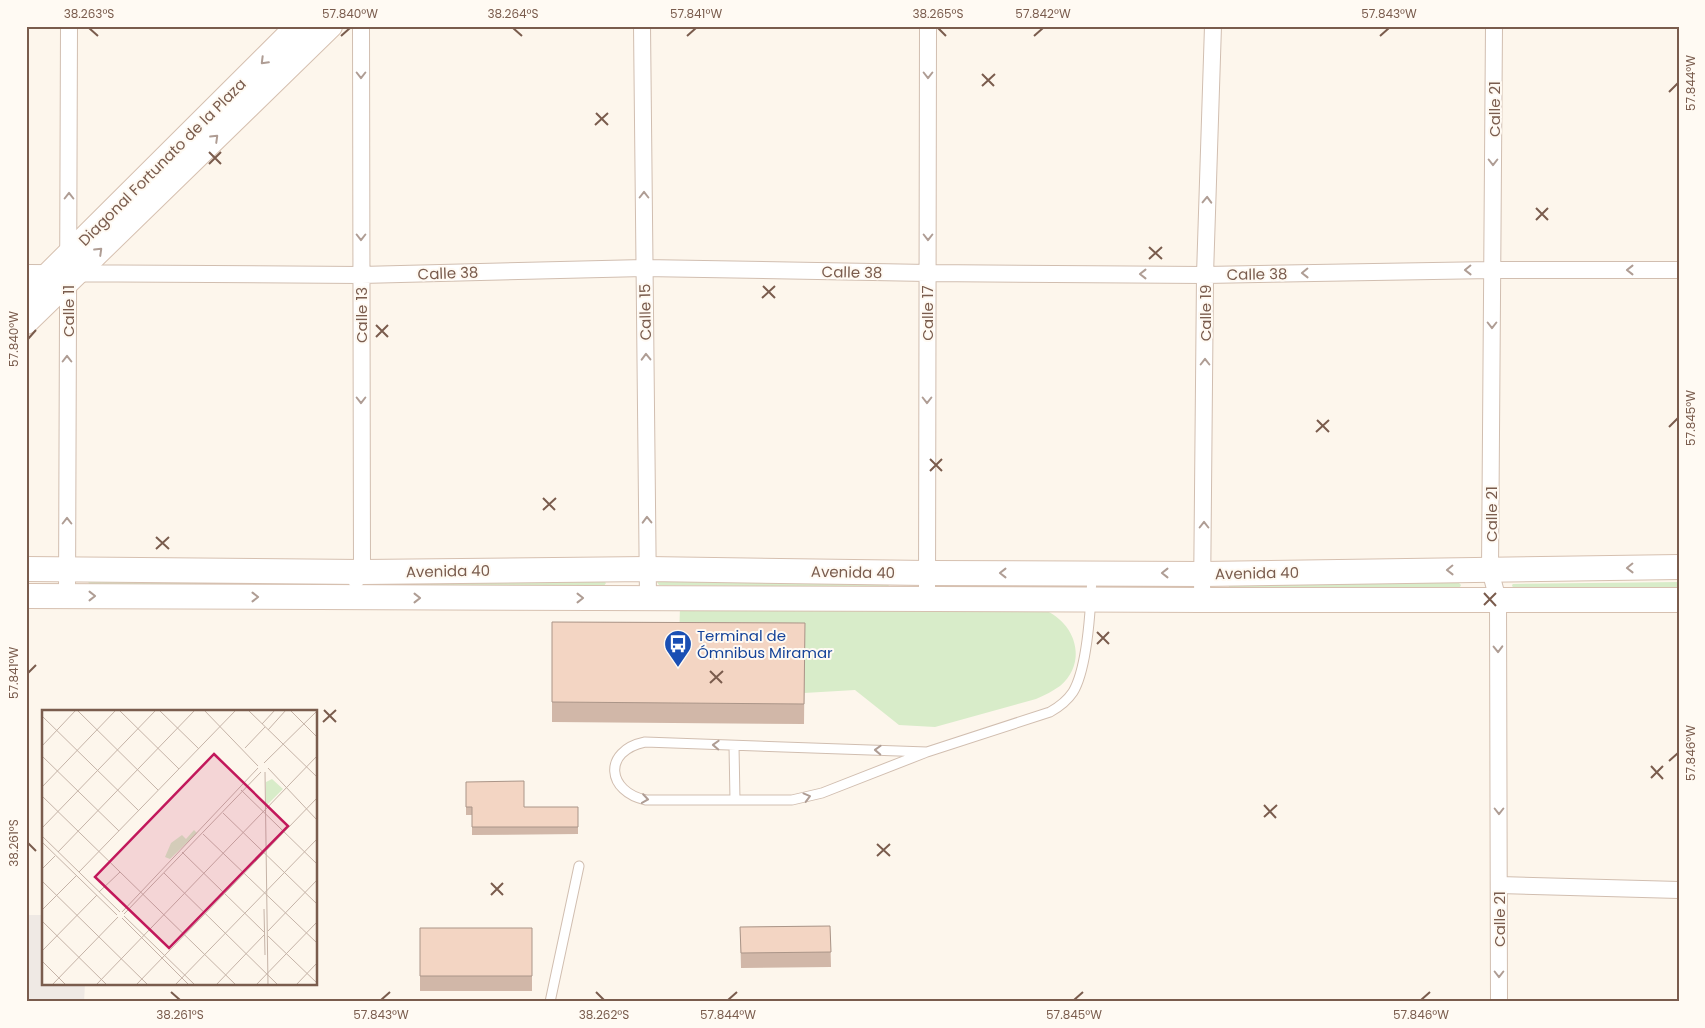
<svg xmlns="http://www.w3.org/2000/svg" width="1705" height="1028" viewBox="0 0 1705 1028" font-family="Poppins,sans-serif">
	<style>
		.industrial { fill: #efe9e4 }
		.green { fill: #d8ecc9 }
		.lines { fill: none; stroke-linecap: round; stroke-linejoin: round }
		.service-casing { stroke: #d1beb0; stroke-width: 11 }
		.minor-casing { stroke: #d1beb0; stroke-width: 18 }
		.secondary-casing { stroke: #d6c0b0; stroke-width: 26 }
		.service { stroke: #fff; stroke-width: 9 }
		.minor { stroke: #fff; stroke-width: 16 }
		.secondary { stroke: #fff; stroke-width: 24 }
		.wall { fill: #d1b7a8 }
		.building { fill: #f3d5c3; stroke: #aa9588 }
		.oneway { stroke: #af9d94 }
		.ticks { fill: none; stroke: #7a5c4d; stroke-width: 2 }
		.labels { text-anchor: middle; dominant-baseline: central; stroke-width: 4; stroke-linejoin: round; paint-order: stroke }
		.street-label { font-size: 15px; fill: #7a5c4d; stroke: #fffaf3 }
		.transit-label { font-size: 15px; fill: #164399; stroke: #fffaf3; text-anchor: start }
		.inset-road { fill: none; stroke: #c5b3a7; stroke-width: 1 }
		.view { fill: #c2185b; fill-opacity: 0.15; stroke: #c2185b; stroke-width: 2.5 }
		.inset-edge { fill: none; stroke: #7a5c4d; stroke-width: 2.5 }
		.neatline { fill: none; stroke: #7a5c4d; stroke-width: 2 }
		.ticks-label { font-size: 12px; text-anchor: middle; fill: #7a5c4d }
	</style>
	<rect width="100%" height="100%" fill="#fdf6ec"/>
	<path class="industrial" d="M 26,915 L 44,915 L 44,984 L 85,984 L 84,1002 L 26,1002 Z"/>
	<path class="green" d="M 88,581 L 321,582 L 319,585 L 89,584 Z
		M 604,581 L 606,583 L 604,586 L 374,585 L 373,584 Z
		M 658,581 L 890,583 L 888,587 L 659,585 L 657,582 Z
		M 1679,582 L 1679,587 L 1513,588 L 1512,585 L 1513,584 Z
		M 945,583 L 1074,583 L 1071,587 L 947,588 Z
		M 1229,583 L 1459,583 L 1461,585 L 1459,589 L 1229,587 L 1228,584 Z
		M 680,607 L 1042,609 C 1075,621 1089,661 1060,686 C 1053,691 1045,695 1036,699 L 935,727 L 899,725 L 855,690 L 804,693 L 679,642 Z"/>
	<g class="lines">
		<defs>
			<path id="service" d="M 734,746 L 735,800
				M 927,752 L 645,742 C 602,751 607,792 646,800 L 792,800 L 822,793 L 927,752 L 1050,712 C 1059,707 1067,701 1073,692 C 1088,667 1091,604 1092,573
				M 550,1002 L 579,866"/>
			<path id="minor" d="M 642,26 L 648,598
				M 1494,26 L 1490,570 L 1498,600 L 1499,1002
				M 26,273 L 361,275 L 644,268 L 928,273 L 1205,275 L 1492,270 L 1679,270
				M 356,580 L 362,572 L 361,26
				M 67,596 L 69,26
				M 927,600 L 928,26
				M 1202,600 L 1205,275 L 1213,26
				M 1499,885 L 1679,890"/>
			<path id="secondary" d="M 26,297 L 298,26
				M 26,322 L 330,26
				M 26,569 L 362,572 L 648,569 L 927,573 L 1203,574 L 1679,567
				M 26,596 L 1202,600 L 1679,600"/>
		</defs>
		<use href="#service" class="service-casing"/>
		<use href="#minor" class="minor-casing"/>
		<use href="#secondary" class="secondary-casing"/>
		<use href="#service" class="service"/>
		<use href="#minor" class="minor"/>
		<use href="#secondary" class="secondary"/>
	</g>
	<path class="wall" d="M 552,622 L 805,623 L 804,724 L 552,722 Z
		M 466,782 L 524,807 L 578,807 L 578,834 L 472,835 L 472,815 L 466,815 Z
		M 830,926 L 831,967 L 741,968 L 740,927 Z
		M 420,928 L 532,928 L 532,991 L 420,991 Z"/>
	<path class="building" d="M 552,622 L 805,623 L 804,704 L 552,702 Z
		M 524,781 L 524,807 L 578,807 L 578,827 L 472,827 L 472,807 L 466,807 L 466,782 Z
		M 830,926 L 831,952 L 741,953 L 740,927 Z
		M 420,928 L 532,928 L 532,976 L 420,976 Z"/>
	<defs><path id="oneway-chevron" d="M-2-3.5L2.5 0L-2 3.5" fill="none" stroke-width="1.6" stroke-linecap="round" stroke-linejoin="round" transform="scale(1.25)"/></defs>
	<g class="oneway">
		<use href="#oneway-chevron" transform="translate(264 61) rotate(135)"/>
		<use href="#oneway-chevron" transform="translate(361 75) rotate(90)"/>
		<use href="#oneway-chevron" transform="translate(928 75) rotate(90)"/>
		<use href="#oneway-chevron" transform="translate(215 138) rotate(-44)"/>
		<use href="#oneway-chevron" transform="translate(1493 162) rotate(90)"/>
		<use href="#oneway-chevron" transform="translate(644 195) rotate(-90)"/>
		<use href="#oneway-chevron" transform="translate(69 196) rotate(-90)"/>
		<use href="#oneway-chevron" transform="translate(1207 200) rotate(-88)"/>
		<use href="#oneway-chevron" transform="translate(361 237) rotate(90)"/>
		<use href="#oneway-chevron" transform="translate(928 237) rotate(90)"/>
		<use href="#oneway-chevron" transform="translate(99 251) rotate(-44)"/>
		<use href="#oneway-chevron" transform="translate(1468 270) rotate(179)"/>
		<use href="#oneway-chevron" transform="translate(1630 270) rotate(-180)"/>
		<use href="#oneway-chevron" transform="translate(1305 273) rotate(179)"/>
		<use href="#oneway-chevron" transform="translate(1143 274) rotate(-180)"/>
		<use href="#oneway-chevron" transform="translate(1492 325) rotate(90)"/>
		<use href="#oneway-chevron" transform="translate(646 357) rotate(-91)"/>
		<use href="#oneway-chevron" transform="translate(67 359) rotate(-90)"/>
		<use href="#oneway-chevron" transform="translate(1205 362) rotate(-90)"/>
		<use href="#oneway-chevron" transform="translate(361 400) rotate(90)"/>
		<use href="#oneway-chevron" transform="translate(927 400) rotate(90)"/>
		<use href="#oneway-chevron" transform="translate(647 520) rotate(-91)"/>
		<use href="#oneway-chevron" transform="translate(67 521) rotate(-90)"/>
		<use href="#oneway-chevron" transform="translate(1204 525) rotate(-90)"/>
		<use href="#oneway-chevron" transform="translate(1630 568) rotate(179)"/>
		<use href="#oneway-chevron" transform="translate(1450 570) rotate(179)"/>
		<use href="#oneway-chevron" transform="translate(1003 573) rotate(-180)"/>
		<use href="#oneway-chevron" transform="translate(1165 573) rotate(-180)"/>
		<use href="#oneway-chevron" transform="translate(92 596)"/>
		<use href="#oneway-chevron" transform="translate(255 597)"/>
		<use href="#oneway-chevron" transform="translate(417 598)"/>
		<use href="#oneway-chevron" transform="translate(580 598)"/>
		<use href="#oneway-chevron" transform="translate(1498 649) rotate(89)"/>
		<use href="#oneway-chevron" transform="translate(716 745) rotate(-178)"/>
		<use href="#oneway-chevron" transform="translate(878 750) rotate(-178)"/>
		<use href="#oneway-chevron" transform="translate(807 797) rotate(-15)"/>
		<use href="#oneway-chevron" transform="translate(645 799) rotate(8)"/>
		<use href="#oneway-chevron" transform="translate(1499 811) rotate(90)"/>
		<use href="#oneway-chevron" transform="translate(1499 974) rotate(90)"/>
	</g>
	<path class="ticks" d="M 89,28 L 98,36M 513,28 L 522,36M 938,28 L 946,36M 341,36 L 350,28M 687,36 L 696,28M 1034,36 L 1043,28M 1380,36 L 1389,28M 982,74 L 994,86M 982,86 L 995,74M 1669,92 L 1678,83M 596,113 L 608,125M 595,125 L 608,113M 209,152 L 221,164M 209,164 L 221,152M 1536,208 L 1548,220M 1536,220 L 1548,208M 1149,247 L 1162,259M 1149,259 L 1162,247M 763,286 L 775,298M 762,298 L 775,286M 376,325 L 388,337M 376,337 L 388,325M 28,339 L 36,330M 1317,420 L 1329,432M 1669,427 L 1678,418M 1316,432 L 1329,420M 930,459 L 942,471M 930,471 L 942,459M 543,498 L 555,510M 543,510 L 556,498M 156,537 L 169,549M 156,549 L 169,537M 1484,593 L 1496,606M 1484,605 L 1496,593M 1097,632 L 1109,644M 1097,644 L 1109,632M 710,671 L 722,683M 28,673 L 36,665M 710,683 L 723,671M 324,710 L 336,722M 323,722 L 336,710M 1669,761 L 1678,753M 1651,766 L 1663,779M 1651,778 L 1663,766M 1264,805 L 1276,818M 1264,817 L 1277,805M 28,843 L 36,851M 877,844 L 890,856M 877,856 L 890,844M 491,883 L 503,895M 491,895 L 503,883M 171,992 L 180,1000M 596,992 L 604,1000M 381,1000 L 390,992M 728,1000 L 737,992M 1074,1000 L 1083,992M 1421,1000 L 1430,992"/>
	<defs>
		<symbol id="bus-pin" viewBox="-11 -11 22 30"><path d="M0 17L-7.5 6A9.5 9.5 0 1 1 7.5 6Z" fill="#1a4fb4" stroke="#fffaf3"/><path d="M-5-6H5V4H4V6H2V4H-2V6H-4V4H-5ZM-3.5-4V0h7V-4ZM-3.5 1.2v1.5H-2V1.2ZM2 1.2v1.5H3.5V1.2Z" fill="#fff"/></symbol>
	</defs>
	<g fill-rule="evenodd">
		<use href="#bus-pin" x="662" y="628" width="32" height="43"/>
	</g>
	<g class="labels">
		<g class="street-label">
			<text transform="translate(1494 109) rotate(-90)">Calle 21</text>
			<text transform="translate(162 162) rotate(-45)">Diagonal Fortunato de la Plaza</text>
			<text transform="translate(852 272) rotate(1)">Calle 38</text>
			<text transform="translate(448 273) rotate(-2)">Calle 38</text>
			<text transform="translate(1257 274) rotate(-1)">Calle 38</text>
			<text transform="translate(68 311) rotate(-90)">Calle 11</text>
			<text transform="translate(645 312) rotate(-91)">Calle 15</text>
			<text transform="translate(927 313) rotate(-90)">Calle 17</text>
			<text transform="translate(1205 313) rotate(-90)">Calle 19</text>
			<text transform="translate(361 315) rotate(-90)">Calle 13</text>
			<text transform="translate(1491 514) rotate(-90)">Calle 21</text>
			<text transform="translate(448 571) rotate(-1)">Avenida 40</text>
			<text transform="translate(853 572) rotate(1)">Avenida 40</text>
			<text transform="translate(1257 573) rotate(-1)">Avenida 40</text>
			<text transform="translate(1499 919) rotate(-90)">Calle 21</text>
		</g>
		<g class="transit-label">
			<text x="697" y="635">Terminal de<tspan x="697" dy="17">Ómnibus Miramar</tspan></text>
		</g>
	</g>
	<g transform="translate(42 710)">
		<rect width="275" height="275" fill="#fdf6ec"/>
		<path d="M 230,69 L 241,79 L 224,96 L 224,72 ZM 152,120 L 155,123 L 128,149 L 123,147 L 129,133 L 140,125 L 144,129 Z" fill="#d8ecc9"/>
		<path class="inset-road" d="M 35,0 L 116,80M 77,0 L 137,59M 117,0 L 157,39M 162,0 L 216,56M 206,0 L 275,67M 248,0 L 275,27M 0,6 L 97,101M 220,14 L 233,0M 226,20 L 244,0M 0,36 L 34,0M 203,38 L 223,17M 0,46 L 77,121M 222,53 L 275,1M 226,58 L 275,110M 223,62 L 226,275M 0,77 L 74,0M 199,80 L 275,154M 0,86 L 194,275M 181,103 L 275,194M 0,118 L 114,0M 161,124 L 275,233M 0,126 L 78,202M 0,132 L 75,205M 16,142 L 153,0M 140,142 L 222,222M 0,159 L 13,146M 37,162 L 194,0M 122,163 L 236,275M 0,171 L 106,275M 57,182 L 78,162M 222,199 L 223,245M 0,200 L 35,165M 80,202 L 216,58M 82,204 L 219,62M 82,206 L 153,275M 80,208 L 147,275M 0,211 L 65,275M 226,221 L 275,170M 226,226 L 275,273M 0,241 L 55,185M 0,251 L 24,275M 10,275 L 76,207M 54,275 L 275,46M 94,275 L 275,88M 133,275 L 275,129M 174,275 L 222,225M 214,275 L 275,212M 254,275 L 275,253"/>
		<path class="view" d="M 172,44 L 246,116 L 127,238 L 53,167 Z"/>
		<rect width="275" height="275" class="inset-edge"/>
	</g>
	<rect width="1705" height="1028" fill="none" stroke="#fffaf3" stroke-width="55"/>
	<rect x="28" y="28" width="1650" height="972" class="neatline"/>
	<g class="ticks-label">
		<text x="89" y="18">38.263°S</text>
		<text x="350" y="18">57.840°W</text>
		<text x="513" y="18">38.264°S</text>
		<text x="696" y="18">57.841°W</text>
		<text x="938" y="18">38.265°S</text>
		<text x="1043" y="18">57.842°W</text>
		<text x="1389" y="18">57.843°W</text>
		<text transform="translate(1691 83) rotate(-90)" y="4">57.844°W</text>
		<text transform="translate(14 339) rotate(-90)" y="4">57.840°W</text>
		<text transform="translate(1691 418) rotate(-90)" y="4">57.845°W</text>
		<text transform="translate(14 673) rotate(-90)" y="4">57.841°W</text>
		<text transform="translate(1691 753) rotate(-90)" y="4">57.846°W</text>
		<text transform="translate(14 843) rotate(-90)" y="4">38.261°S</text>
		<text x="180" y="1019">38.261°S</text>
		<text x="381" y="1019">57.843°W</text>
		<text x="604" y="1019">38.262°S</text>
		<text x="728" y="1019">57.844°W</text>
		<text x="1074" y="1019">57.845°W</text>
		<text x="1421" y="1019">57.846°W</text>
	</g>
</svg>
